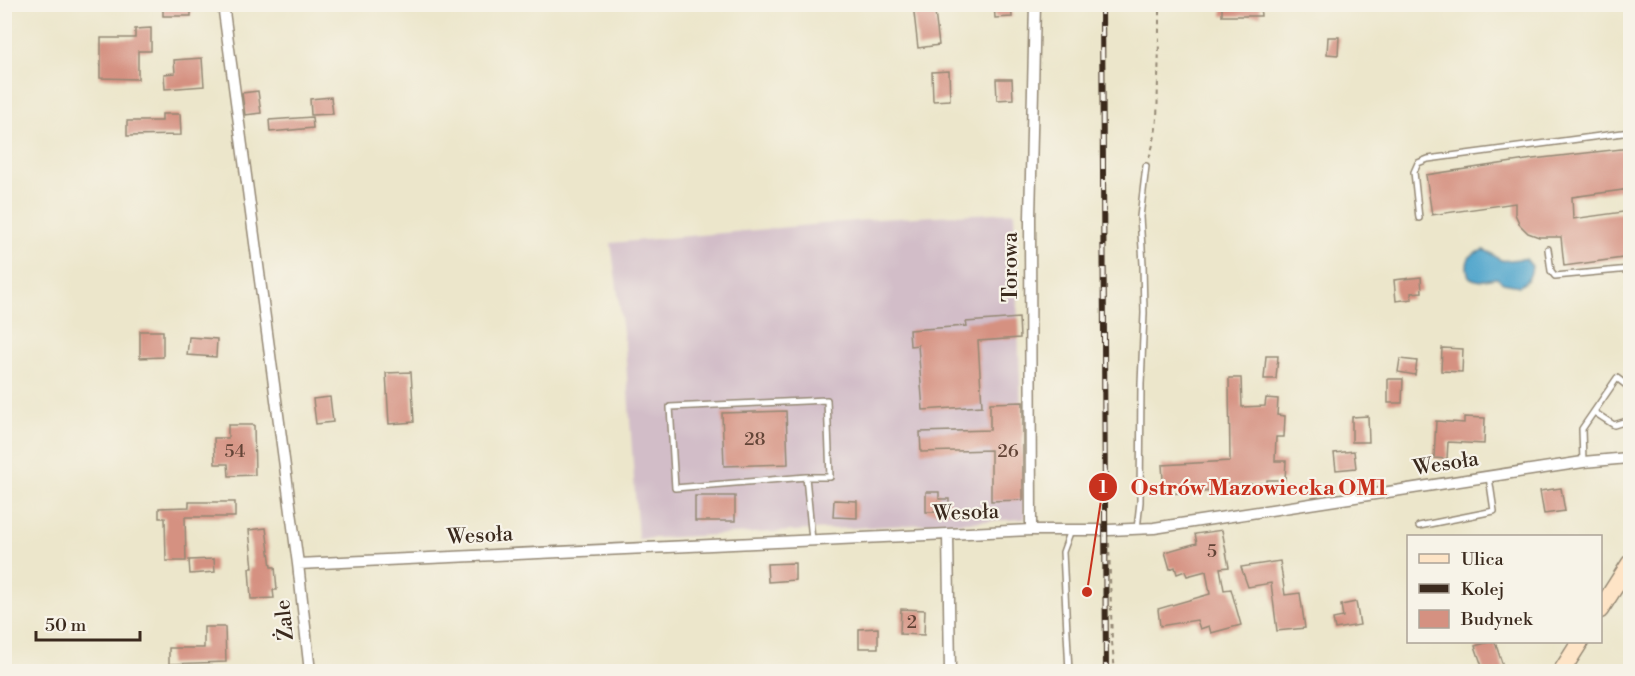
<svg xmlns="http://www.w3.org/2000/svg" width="1635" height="676" viewBox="0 0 1635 676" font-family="'Libre Bodoni',serif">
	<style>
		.industrial { fill: #d2bdc8 }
		.water { fill: #50a5cc; stroke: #466875; stroke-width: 1.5 }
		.building { fill: #d59181 }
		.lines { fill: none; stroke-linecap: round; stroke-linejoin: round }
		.lane-casing { stroke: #948874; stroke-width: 8 }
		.street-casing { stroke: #948874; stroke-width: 13 }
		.secondary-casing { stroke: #948874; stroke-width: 19 }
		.path { stroke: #948874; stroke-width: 2; stroke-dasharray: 4.5 4.5; stroke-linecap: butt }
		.lane { stroke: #fff; stroke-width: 5 }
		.street { stroke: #fff; stroke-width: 10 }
		.secondary { stroke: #fee4c6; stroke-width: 16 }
		.rail-casing { stroke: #3b2a1e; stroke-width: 6 }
		.rail { stroke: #f7f3e8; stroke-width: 4; stroke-dasharray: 11; stroke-linecap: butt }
		.labels { text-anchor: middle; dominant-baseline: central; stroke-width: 4.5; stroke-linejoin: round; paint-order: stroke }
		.number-label { font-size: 18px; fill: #624437 }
		.street-label { font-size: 21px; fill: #3b2a1e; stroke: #f7f3e8 }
		.leader { fill: none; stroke: #c8321e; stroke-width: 2 }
		.callout-dot { fill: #c8321e; stroke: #f7f3e8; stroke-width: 2 }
		.mark-label { font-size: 18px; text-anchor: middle; font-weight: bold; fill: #fff }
		.callout-label { font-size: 22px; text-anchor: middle; font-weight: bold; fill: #c8321e; stroke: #f7f3e8; stroke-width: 4.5; stroke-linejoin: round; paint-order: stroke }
	</style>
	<rect width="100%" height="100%" fill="#f7f3e8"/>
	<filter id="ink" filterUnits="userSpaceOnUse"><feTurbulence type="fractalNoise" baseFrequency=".0167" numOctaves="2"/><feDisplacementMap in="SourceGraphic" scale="12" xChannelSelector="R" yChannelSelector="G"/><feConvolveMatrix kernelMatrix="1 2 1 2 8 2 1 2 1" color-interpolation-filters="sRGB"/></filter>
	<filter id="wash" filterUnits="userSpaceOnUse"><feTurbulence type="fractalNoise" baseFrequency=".008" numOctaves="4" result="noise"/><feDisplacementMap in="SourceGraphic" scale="24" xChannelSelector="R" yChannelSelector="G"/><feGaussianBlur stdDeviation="1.35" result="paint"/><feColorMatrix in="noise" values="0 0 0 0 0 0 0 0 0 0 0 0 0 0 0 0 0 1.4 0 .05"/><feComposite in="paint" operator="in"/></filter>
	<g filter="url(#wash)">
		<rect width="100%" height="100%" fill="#ece6cb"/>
		<path class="industrial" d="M 1014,212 L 1025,519 L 638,539 L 625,346 L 611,243 L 877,219 Z"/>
		<path class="water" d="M 1484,250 C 1494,253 1494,257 1501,260 C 1505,262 1518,258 1526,259 L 1532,266 C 1531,277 1528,281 1519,286 L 1503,283 L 1497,278 C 1484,279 1481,284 1469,277 C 1464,261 1468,254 1484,250 Z"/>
		<g id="blocks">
			<path class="building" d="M 163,4 L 191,4 L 191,16 L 163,16 Z
				M 913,4 L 934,4 L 939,45 L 918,48 Z
				M 994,4 L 1011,4 L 1012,17 L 995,18 Z
				M 1222,4 L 1260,4 L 1261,16 L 1222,16 Z
				M 151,28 L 151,51 L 138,51 L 138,79 L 100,78 L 100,66 L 101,67 L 101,38 L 135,38 L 135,29 Z
				M 1328,37 L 1339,37 L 1338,55 L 1327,54 Z
				M 202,58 L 204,86 L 165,89 L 164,74 L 175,73 L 174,60 Z
				M 949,71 L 950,100 L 933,101 L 932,72 Z
				M 996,79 L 1012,79 L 1013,99 L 997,100 Z
				M 258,91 L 261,113 L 245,115 L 242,93 Z
				M 331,97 L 333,114 L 311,115 L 310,99 Z
				M 162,114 L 180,114 L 181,135 L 127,136 L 127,121 L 162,121 Z
				M 312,117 L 313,128 L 270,132 L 269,120 Z
				M 1630,148 L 1630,189 L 1572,197 L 1573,219 L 1630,211 L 1630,257 L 1564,266 L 1561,237 L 1539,237 L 1528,233 L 1520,225 L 1515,214 L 1515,203 L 1432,215 L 1426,175 L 1533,159 Z
				M 1421,277 L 1422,292 L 1411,293 L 1412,299 L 1396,301 L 1394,280 Z
				M 1019,318 L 1020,338 L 978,341 L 982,406 L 923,410 L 918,345 L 910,346 L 909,330 L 967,326 L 966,322 Z
				M 140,331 L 163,331 L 163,357 L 140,358 Z
				M 189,337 L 217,339 L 216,357 L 187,355 Z
				M 1442,348 L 1463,349 L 1462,372 L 1441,371 Z
				M 1266,356 L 1278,356 L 1276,379 L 1264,379 Z
				M 1400,359 L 1417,361 L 1415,375 L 1398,372 Z
				M 411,372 L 414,422 L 389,424 L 386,373 Z
				M 1229,378 L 1241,378 L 1242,407 L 1265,406 L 1266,398 L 1278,399 L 1277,415 L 1285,416 L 1284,437 L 1276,437 L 1275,461 L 1286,461 L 1285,480 L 1267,480 L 1267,483 L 1228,485 L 1228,488 L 1216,488 L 1216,491 L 1164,494 L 1162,465 L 1230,461 Z
				M 1388,379 L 1403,379 L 1402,403 L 1388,403 Z
				M 330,397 L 333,422 L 316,424 L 313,399 Z
				M 1023,402 L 1023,500 L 991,501 L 991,450 L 921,452 L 920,432 L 990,430 L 990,403 Z
				M 786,411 L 788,464 L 724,466 L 722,413 Z
				M 1368,416 L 1369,442 L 1352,442 L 1352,417 Z
				M 1464,417 L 1485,418 L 1484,444 L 1448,442 L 1447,459 L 1434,458 L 1436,421 L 1464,423 Z
				M 228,425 L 254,425 L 255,475 L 229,476 L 228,464 L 215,464 L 214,438 L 228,438 Z
				M 1354,451 L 1356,468 L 1336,470 L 1334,453 Z
				M 1561,488 L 1565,511 L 1544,514 L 1540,491 Z
				M 926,492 L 939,492 L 939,499 L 949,499 L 949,512 L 926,512 Z
				M 695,496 L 735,496 L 735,521 L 695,521 Z
				M 834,500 L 857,501 L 857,518 L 833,517 Z
				M 189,502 L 235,502 L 235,517 L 185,517 L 186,561 L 166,561 L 165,518 L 159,518 L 159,508 L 189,507 Z
				M 266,528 L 271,567 L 275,567 L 277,590 L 273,590 L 274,598 L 251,599 L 249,568 L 253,568 L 249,530 Z
				M 1222,530 L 1229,567 L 1220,568 L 1224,590 L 1231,589 L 1241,625 L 1211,633 L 1209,626 L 1200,629 L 1197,620 L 1160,626 L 1158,609 L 1210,594 L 1206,571 L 1187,576 L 1185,571 L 1177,574 L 1175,567 L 1170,569 L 1165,552 L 1197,543 L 1195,534 Z
				M 214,559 L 215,572 L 190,574 L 189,560 Z
				M 1280,561 L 1285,595 L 1300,593 L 1305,628 L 1277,631 L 1271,583 L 1248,587 L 1241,567 Z
				M 795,563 L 795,580 L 768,582 L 767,564 Z
				M 1356,602 L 1360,625 L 1335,629 L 1333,619 L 1343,617 L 1341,605 Z
				M 901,609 L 925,610 L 924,635 L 900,634 Z
				M 204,627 L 225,627 L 226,662 L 169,664 L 169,648 L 204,648 Z
				M 878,628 L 878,648 L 859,648 L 859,629 Z
				M 1489,642 L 1495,642 L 1505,672 L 1484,672 L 1475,646 Z"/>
		</g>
	</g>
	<g filter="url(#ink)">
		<use href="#blocks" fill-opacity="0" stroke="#948874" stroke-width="1.5"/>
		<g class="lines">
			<defs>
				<path id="lane" d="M 1419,218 L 1414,172 L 1418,163 L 1428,159 L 1630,132
					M 1548,249 L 1551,271 L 1555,276 L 1630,269
					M 1594,412 L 1614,425 L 1630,420
					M 1583,462 L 1582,429 L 1617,378 L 1630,388
					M 806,477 L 675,488 L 670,407 L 827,400 L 830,477 L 806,477 L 812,540
					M 1419,526 L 1494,511 L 1489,477
					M 1137,529 L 1140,502 L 1141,384 L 1144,313 L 1143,264 L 1140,217 L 1146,166
					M 1069,672 L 1063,552 L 1071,530"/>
				<path id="street" d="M 223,4 L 298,564 L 310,672
					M 1031,530 L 1030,218 L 1035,4
					M 948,534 L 950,672
					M 298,564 L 948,534 L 1031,530 L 1109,530 L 1154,528 L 1583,462 L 1628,458 L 1630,460"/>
				<path id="secondary" d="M 1600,610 L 1630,563
					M 1561,672 L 1580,642"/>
			</defs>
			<use href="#lane" class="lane-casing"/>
			<use href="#street" class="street-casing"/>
			<use href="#secondary" class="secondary-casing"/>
			<path class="path" d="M 1149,158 C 1159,129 1157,109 1158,79 C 1159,54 1159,30 1159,4
				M 1109,543 L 1112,642 L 1115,672"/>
			<use href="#lane" class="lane"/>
			<use href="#street" class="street"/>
			<use href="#secondary" class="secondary"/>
			<defs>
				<path id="rail" d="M 1102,4 L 1106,672"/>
			</defs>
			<use href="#rail" class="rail-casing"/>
			<use href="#rail" class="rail"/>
		</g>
	</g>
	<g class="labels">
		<g class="number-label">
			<text x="755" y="439">28</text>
			<text x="235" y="451">54</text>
			<text x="1008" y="451">26</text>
			<text x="1212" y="551">5</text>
			<text x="912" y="622">2</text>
		</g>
		<g class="street-label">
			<text transform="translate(1011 267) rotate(-90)">Torowa</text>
			<text transform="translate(1446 464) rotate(-9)">Wesoła</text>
			<text transform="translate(966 513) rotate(-2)">Wesoła</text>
			<text transform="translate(480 536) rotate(-3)">Wesoła</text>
			<text transform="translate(285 620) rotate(-96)">Żale</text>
		</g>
	</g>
	<path class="leader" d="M1087 592L1103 487"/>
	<g class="callout-dot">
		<circle cx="1087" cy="592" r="6"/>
		<circle cx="1103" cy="487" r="15"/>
	</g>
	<g class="mark-label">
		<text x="1103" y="493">1</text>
	</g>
	<g class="callout-label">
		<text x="1259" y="495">Ostrów Mazowiecka OM1</text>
	</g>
	<rect width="1635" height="676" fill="none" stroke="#f7f3e8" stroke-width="24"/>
	<rect x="1407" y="535" width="195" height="108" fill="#f7f3e8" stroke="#aca397" stroke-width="1.5"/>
	<rect x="1419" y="554" width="30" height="9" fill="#fee4c6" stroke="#aca397" stroke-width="1.5"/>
	<text x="1461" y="565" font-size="18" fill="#3b2a1e">Ulica</text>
	<rect x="1419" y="584" width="30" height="9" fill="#3b2a1e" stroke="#aca397" stroke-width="1.5"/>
	<text x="1461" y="595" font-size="18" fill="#3b2a1e">Kolej</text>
	<rect x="1419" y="610" width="30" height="18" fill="#d59181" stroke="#aca397" stroke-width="1.5"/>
	<text x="1461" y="625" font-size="18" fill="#3b2a1e">Budynek</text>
	<path d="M36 631v9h104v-9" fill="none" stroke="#3b2a1e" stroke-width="3"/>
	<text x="45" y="631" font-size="18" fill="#3b2a1e" stroke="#f7f3e8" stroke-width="4.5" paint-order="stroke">50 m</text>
</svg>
